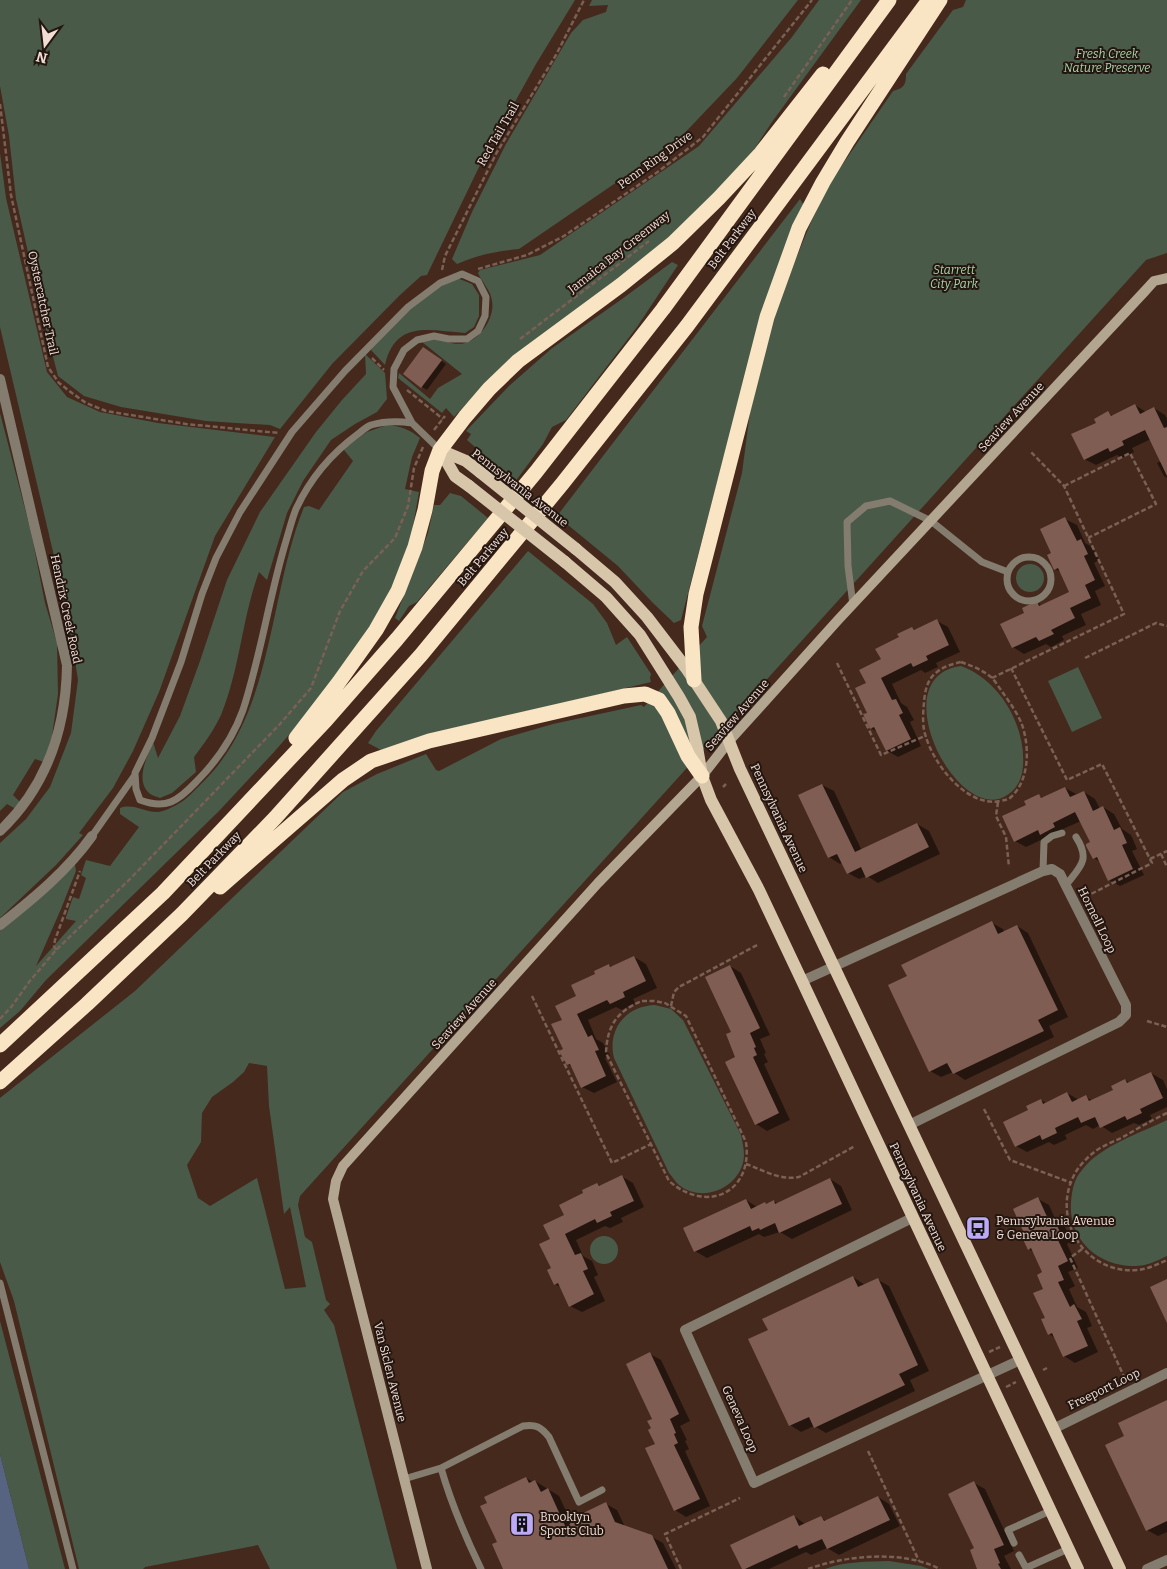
<svg xmlns="http://www.w3.org/2000/svg" width="1167" height="1569" viewBox="0 0 1167 1569" font-family="Bitter,serif">
	<style>
		.green { fill: #495a49; fill-rule: evenodd }
		.water { fill: #576481 }
		.shadow { fill: #0007 }
		.building { fill: #805d53 }
		.lines { fill: none; stroke-linecap: round; stroke-linejoin: round }
		.path { stroke: #7a6055; stroke-width: 2.5; stroke-dasharray: 5 2.5; stroke-linecap: butt }
		.lane { stroke: #847c6f; stroke-width: 7 }
		.street { stroke: #847c6f; stroke-width: 10 }
		.secondary { stroke: #b3a691; stroke-width: 10 }
		.primary { stroke: #d8c6ab; stroke-width: 12 }
		.highway { stroke: #f9e4c3; stroke-width: 15 }
		.primary-bridge { stroke: #d8c6ab; stroke-width: 12 }
		.labels { text-anchor: middle; dominant-baseline: central; stroke-width: 4; stroke-linejoin: round; paint-order: stroke }
		.park-label { font-size: 12px; font-style: italic; fill: #a7d6a9; stroke: #231610 }
		.street-label { font-size: 12px; fill: #f0ddd4; stroke: #231610 }
		.poi-label { font-size: 12px; fill: #f0ddd4; stroke: #231610; text-anchor: start }
	</style>
	<rect width="100%" height="100%" fill="#45291c"/>
	<path class="green" d="M 0,0 L 575,0 L 536,64 L 480,165 L 427,275 L 421,276 L 400,295 L 332,364 L 280,429 L 270,425 L 206,421 L 121,407 L 84,396 L 58,376 L 42,314 L 16,199 L 9,136 L 0,86 Z
		M 592,0 L 798,0 L 737,78 L 677,141 L 519,249 C 497,251 477,255 457,264 L 452,259 L 472,212 L 506,144 L 571,33 L 583,20 L 606,12 L 608,5 L 589,6 Z
		M 819,0 L 861,0 L 772,122 L 740,171 L 699,213 L 631,269 L 499,369 L 454,417 L 446,408 L 442,413 L 398,378 L 399,373 L 430,399 L 438,388 L 462,374 L 422,342 C 426,341 430,339 434,339 C 444,340 454,346 465,343 C 481,339 495,317 492,301 C 491,290 482,283 478,273 L 480,270 L 540,255 L 699,146 L 792,37 Z
		M 966,0 L 1167,0 L 1167,253 L 1146,260 L 300,1196 L 298,1205 L 305,1237 L 312,1242 L 326,1300 L 330,1304 L 324,1310 L 334,1325 L 397,1569 L 270,1569 L 258,1545 L 145,1567 L 143,1569 L 79,1569 L 14,1301 L 0,1262 L 0,1098 L 135,991 L 343,792 L 377,774 L 426,754 L 436,770 L 439,771 L 501,739 L 553,724 L 641,705 L 644,707 L 707,637 L 702,626 L 742,473 L 750,412 L 768,334 L 790,273 L 811,222 L 831,181 L 893,91 C 904,88 906,85 906,74 L 953,10 L 963,7 ZM 249,1063 L 267,1066 L 269,1106 L 284,1214 L 290,1207 L 306,1287 L 285,1289 L 257,1178 L 210,1206 L 198,1198 L 187,1165 L 201,1142 L 202,1113 L 212,1097 L 233,1082 L 244,1072 Z
		M 0,153 L 6,198 L 47,372 L 67,397 L 100,412 L 158,423 L 275,437 L 215,536 L 159,692 L 133,751 L 113,788 L 79,833 L 83,835 L 56,865 L 0,918 L 0,843 L 26,819 L 50,787 L 71,733 L 78,680 L 67,611 L 0,327 Z
		M 800,199 L 805,207 L 784,248 L 761,315 L 681,620 L 674,623 L 653,603 L 618,566 L 557,516 Z
		M 672,262 L 678,265 L 637,327 L 566,420 L 552,427 L 543,444 L 515,482 L 467,440 L 471,434 L 466,431 L 509,386 L 551,349 L 622,299 Z
		M 457,278 L 472,284 L 479,295 L 479,316 L 474,327 L 465,333 C 430,331 396,319 385,365 L 371,350 C 390,321 425,293 457,278 Z
		M 365,354 L 385,373 L 387,399 L 377,412 L 355,424 L 331,440 L 303,481 L 287,513 L 267,580 L 259,572 C 242,618 240,669 221,715 C 214,730 204,744 194,757 L 196,772 L 172,793 L 160,798 C 157,797 151,795 149,793 C 135,780 147,757 153,742 L 158,758 L 180,716 L 200,661 L 227,580 L 260,512 L 316,432 L 342,400 L 366,374 Z
		M 0,413 L 31,532 L 45,603 L 57,643 L 58,694 L 52,736 L 44,762 L 35,759 L 13,795 L 20,802 L 14,808 L 7,804 L 0,811 Z
		M 387,425 C 400,426 409,429 420,438 L 412,457 L 405,489 L 419,492 L 412,532 L 399,579 L 367,635 L 328,690 L 274,752 L 219,811 L 46,980 L 20,1011 L 0,1028 L 0,929 L 71,864 L 75,865 L 76,871 L 61,909 L 36,966 L 76,921 L 66,919 L 66,917 L 73,897 L 79,899 L 86,878 L 81,875 L 86,860 L 110,866 L 139,827 L 120,814 L 120,808 C 133,803 144,812 157,812 C 163,812 173,807 178,804 C 186,800 194,791 201,784 C 274,715 268,596 304,507 L 309,506 L 319,510 L 353,461 L 344,450 L 346,447 L 367,432 Z
		M 450,493 L 461,496 L 488,518 L 417,602 L 409,606 L 399,621 L 395,618 L 428,533 L 434,505 L 440,505 Z
		M 528,551 L 593,604 L 607,623 L 616,645 L 627,637 L 651,674 L 650,678 L 651,682 L 434,734 L 381,750 L 368,743 L 376,731 Z
		M1016 578a14 14 0 1 1 28 0a14 14 0 1 1-28 0Z
		M 961,666 C 1000,680 1026,726 1023,766 C 1022,780 1016,791 1004,797 C 954,821 883,676 961,666 Z
		M 1078,667 L 1102,718 L 1072,732 L 1048,681 Z
		M 655,1005 L 671,1009 L 683,1020 L 741,1135 C 743,1145 746,1155 742,1166 C 733,1191 700,1202 679,1185 C 675,1182 672,1176 669,1173 L 614,1058 C 607,1029 626,1006 655,1005 Z
		M 1167,1120 L 1167,1256 C 1157,1261 1146,1266 1135,1266 C 1098,1267 1068,1239 1071,1202 C 1072,1190 1074,1179 1082,1170 C 1100,1146 1140,1133 1167,1120 Z
		M590 1250a14 14 0 1 1 28 0a14 14 0 1 1-28 0Z
		M 0,1321 L 65,1569 L 29,1569 L 0,1454 Z
		M 889,1561 L 921,1566 L 929,1569 L 825,1569 C 845,1561 867,1562 889,1561 Z"/>
	<path class="water" d="M 0,1454 L 29,1569 L 0,1569 Z"/>
	<path class="shadow" d="M 428,351 L 446,364 L 427,390 L 422,387 Z
		M 1135,405 L 1146,412 L 1154,408 L 1165,415 L 1167,419 L 1167,478 L 1164,476 L 1157,463 L 1161,461 L 1151,439 L 1132,448 L 1134,452 L 1122,458 L 1117,455 L 1096,465 L 1084,459 L 1097,423 L 1108,413 L 1113,416 Z
		M 1065,519 L 1077,525 L 1085,543 L 1092,547 L 1099,560 L 1094,563 L 1105,586 L 1095,591 L 1101,605 L 1081,614 L 1086,625 L 1062,636 L 1064,640 L 1051,647 L 1046,644 L 1024,654 L 1013,647 L 1026,613 L 1037,602 L 1042,606 L 1071,592 L 1061,572 L 1055,569 L 1053,554 Z
		M 937,621 L 948,627 L 960,652 L 936,663 L 938,667 L 925,673 L 921,670 L 892,684 L 901,703 L 907,707 L 914,720 L 910,722 L 921,746 L 898,757 L 886,750 L 877,732 L 871,728 L 868,713 L 867,684 L 882,660 L 901,638 L 912,628 L 916,630 Z
		M 822,785 L 834,791 L 862,851 L 917,824 L 929,831 L 940,854 L 878,883 L 867,876 L 859,879 L 848,873 L 843,862 L 840,864 L 829,857 Z
		M 1065,788 L 1076,794 L 1084,792 L 1095,799 L 1100,809 L 1103,807 L 1114,814 L 1122,829 L 1131,835 L 1137,849 L 1132,851 L 1144,875 L 1120,886 L 1109,880 L 1100,862 L 1094,858 L 1091,843 L 1081,821 L 1063,829 L 1066,834 L 1052,840 L 1047,837 L 1026,847 L 1015,841 L 1028,805 L 1039,796 L 1043,798 Z
		M 992,923 L 1003,929 L 1004,932 L 1017,926 L 1028,933 L 1068,1017 L 1049,1026 L 1054,1037 L 965,1080 L 953,1072 L 941,1077 L 930,1071 L 908,977 Z
		M 634,957 L 646,964 L 657,988 L 633,999 L 635,1003 L 622,1010 L 616,1007 L 588,1020 L 596,1039 L 603,1043 L 610,1056 L 605,1058 L 617,1082 L 594,1093 L 582,1087 L 573,1067 L 567,1064 L 565,1049 L 564,1020 L 578,997 L 597,975 L 609,965 L 613,967 Z
		M 730,966 L 741,973 L 770,1035 L 760,1039 L 766,1053 L 764,1054 L 768,1062 L 764,1064 L 790,1120 L 767,1131 L 756,1124 L 737,1058 L 732,1033 Z
		M 1151,1073 L 1163,1080 L 1167,1089 L 1167,1107 L 1150,1115 L 1152,1119 L 1139,1125 L 1134,1123 L 1112,1133 L 1100,1125 L 1093,1129 L 1086,1125 L 1065,1135 L 1067,1139 L 1054,1145 L 1049,1142 L 1027,1152 L 1016,1146 L 1030,1111 L 1041,1100 L 1046,1103 L 1067,1093 L 1079,1100 L 1086,1097 L 1093,1101 L 1114,1091 L 1125,1080 L 1130,1083 Z
		M 621,1176 L 633,1183 L 644,1207 L 621,1218 L 623,1222 L 610,1228 L 605,1226 L 576,1240 L 583,1256 L 592,1261 L 598,1275 L 594,1277 L 605,1301 L 582,1312 L 570,1306 L 562,1288 L 555,1284 L 552,1269 L 552,1239 L 565,1216 L 585,1194 L 597,1184 L 601,1186 Z
		M 830,1179 L 841,1186 L 852,1210 L 792,1239 L 780,1232 L 764,1237 L 759,1234 L 707,1258 L 695,1251 L 685,1229 L 746,1200 L 757,1207 L 774,1201 L 778,1204 Z
		M 1038,1199 L 1049,1205 L 1057,1223 L 1065,1227 L 1072,1241 L 1067,1244 L 1078,1268 L 1068,1272 L 1075,1286 L 1069,1289 L 1077,1307 L 1086,1312 L 1092,1326 L 1087,1328 L 1098,1352 L 1075,1363 L 1064,1356 L 1055,1338 L 1049,1334 L 1044,1272 L 1035,1253 L 1029,1249 L 1026,1234 Z
		M 853,1277 L 865,1285 L 878,1280 L 889,1286 L 929,1371 L 910,1380 L 915,1391 L 826,1433 L 814,1426 L 801,1432 L 790,1425 L 769,1331 Z
		M 650,1354 L 661,1360 L 690,1421 L 680,1426 L 687,1440 L 685,1441 L 689,1449 L 685,1451 L 710,1506 L 686,1517 L 675,1510 L 652,1429 Z
		M 1167,1402 L 1167,1532 L 1158,1536 L 1147,1530 L 1126,1436 Z
		M 526,1478 L 533,1482 L 535,1481 L 559,1496 L 572,1524 L 606,1504 L 617,1510 L 625,1527 L 652,1537 L 663,1543 L 676,1569 L 505,1569 L 499,1543 Z
		M 974,1483 L 985,1489 L 1014,1551 L 1004,1556 L 1011,1569 L 979,1569 L 976,1549 Z
		M 878,1497 L 889,1504 L 900,1526 L 839,1555 L 827,1548 L 811,1555 L 806,1552 L 769,1569 L 743,1569 L 794,1516 L 805,1524 L 821,1518 L 827,1521 Z"/>
	<path class="building" d="M 423,347 L 442,360 L 421,388 L 403,374 Z
		M 1135,404 L 1140,414 L 1154,407 L 1164,428 L 1167,427 L 1167,476 L 1145,430 L 1122,441 L 1124,445 L 1110,452 L 1108,448 L 1084,460 L 1071,434 L 1096,423 L 1094,419 L 1108,411 L 1111,416 Z
		M 1065,517 L 1077,541 L 1081,539 L 1088,554 L 1084,556 L 1095,580 L 1085,585 L 1091,598 L 1070,608 L 1075,618 L 1051,630 L 1054,634 L 1039,641 L 1036,637 L 1012,648 L 1000,624 L 1024,613 L 1022,608 L 1037,601 L 1039,606 L 1069,592 L 1058,568 L 1054,570 L 1047,555 L 1051,553 L 1040,529 Z
		M 937,619 L 949,645 L 926,656 L 928,660 L 913,667 L 911,663 L 881,678 L 892,700 L 896,699 L 903,713 L 899,715 L 911,739 L 886,751 L 874,727 L 870,729 L 863,714 L 867,713 L 855,688 L 866,683 L 859,670 L 881,659 L 875,649 L 899,637 L 897,634 L 912,627 L 914,630 Z
		M 822,784 L 855,852 L 917,823 L 929,847 L 866,878 L 861,867 L 847,874 L 837,854 L 828,858 L 798,795 Z
		M 1065,787 L 1070,797 L 1084,791 L 1093,811 L 1103,806 L 1114,830 L 1120,827 L 1127,843 L 1122,845 L 1133,869 L 1108,881 L 1097,857 L 1093,859 L 1086,846 L 1086,844 L 1090,842 L 1075,812 L 1053,823 L 1055,827 L 1040,835 L 1038,830 L 1014,842 L 1002,816 L 1026,805 L 1024,801 L 1039,794 L 1041,798 Z
		M 992,921 L 998,934 L 1017,925 L 1058,1010 L 1038,1020 L 1044,1031 L 953,1074 L 947,1063 L 929,1072 L 888,985 L 907,976 L 901,965 Z
		M 634,956 L 646,981 L 623,992 L 625,997 L 610,1004 L 607,1000 L 577,1014 L 588,1037 L 592,1035 L 599,1050 L 595,1051 L 606,1076 L 581,1088 L 570,1064 L 567,1065 L 559,1051 L 563,1049 L 551,1024 L 562,1020 L 555,1006 L 576,996 L 571,985 L 595,974 L 594,971 L 609,964 L 610,967 Z
		M 730,965 L 760,1028 L 750,1033 L 756,1047 L 754,1048 L 757,1055 L 753,1057 L 779,1113 L 755,1125 L 725,1062 L 735,1057 L 726,1034 L 731,1032 L 705,977 Z
		M 1151,1072 L 1163,1098 L 1140,1109 L 1142,1113 L 1127,1120 L 1125,1116 L 1100,1128 L 1095,1117 L 1081,1123 L 1078,1117 L 1055,1128 L 1057,1133 L 1042,1140 L 1040,1135 L 1015,1147 L 1003,1122 L 1028,1110 L 1026,1106 L 1041,1099 L 1043,1104 L 1067,1092 L 1072,1102 L 1086,1095 L 1089,1101 L 1113,1090 L 1111,1086 L 1125,1079 L 1127,1083 Z
		M 622,1175 L 634,1201 L 610,1212 L 612,1216 L 597,1223 L 595,1219 L 565,1234 L 575,1255 L 581,1253 L 588,1269 L 583,1271 L 594,1294 L 569,1307 L 558,1283 L 554,1285 L 547,1270 L 551,1268 L 539,1244 L 550,1239 L 543,1225 L 564,1215 L 559,1205 L 583,1193 L 582,1190 L 597,1183 L 599,1186 Z
		M 830,1178 L 842,1204 L 779,1233 L 775,1223 L 760,1230 L 759,1228 L 752,1231 L 750,1226 L 694,1252 L 683,1228 L 746,1199 L 751,1209 L 765,1202 L 766,1204 L 774,1200 L 775,1204 Z
		M 1038,1197 L 1049,1221 L 1053,1219 L 1062,1235 L 1057,1238 L 1068,1261 L 1058,1266 L 1064,1280 L 1058,1282 L 1070,1307 L 1074,1304 L 1082,1319 L 1077,1321 L 1088,1346 L 1063,1357 L 1052,1333 L 1048,1335 L 1041,1319 L 1045,1318 L 1033,1293 L 1043,1289 L 1037,1275 L 1042,1272 L 1031,1248 L 1028,1250 L 1021,1235 L 1024,1233 L 1013,1209 Z
		M 853,1276 L 858,1287 L 878,1278 L 918,1365 L 899,1374 L 905,1385 L 814,1428 L 809,1417 L 789,1426 L 748,1339 L 768,1330 L 762,1319 Z
		M 1167,1279 L 1167,1323 L 1150,1287 Z
		M 650,1352 L 679,1414 L 670,1419 L 676,1433 L 674,1434 L 678,1443 L 674,1445 L 700,1499 L 674,1511 L 645,1448 L 655,1444 L 648,1430 L 651,1428 L 647,1421 L 652,1419 L 626,1364 Z
		M 1167,1400 L 1167,1521 L 1146,1531 L 1105,1445 L 1124,1436 L 1118,1423 Z
		M 526,1477 L 529,1483 L 535,1480 L 541,1492 L 548,1488 L 566,1528 L 577,1516 L 606,1502 L 615,1522 L 652,1535 L 668,1569 L 503,1569 L 492,1544 L 497,1542 L 480,1506 L 487,1503 L 484,1497 Z
		M 974,1481 L 1004,1545 L 994,1549 L 1000,1563 L 998,1564 L 1001,1569 L 977,1569 L 970,1550 L 974,1548 L 948,1494 Z
		M 878,1496 L 890,1520 L 827,1549 L 822,1539 L 799,1549 L 797,1545 L 745,1569 L 742,1569 L 730,1545 L 794,1515 L 799,1526 L 821,1516 L 824,1521 Z"/>
	<g class="lines">
		<path class="path" d="M 784,97 L 852,0
			M 0,104 L 11,195 L 48,367 L 59,383 L 72,393 L 86,403 L 106,411 L 186,424 L 279,433
			M 478,269 L 527,255 L 564,236 L 659,171 L 703,137 L 812,0
			M 442,270 L 445,256 L 497,152 L 556,55 L 584,0
			M 520,339 L 649,241
			M 372,358 L 384,370
			M 407,390 L 443,419
			M 434,430 L 445,416
			M 1064,486 L 1130,453 L 1156,504 L 1088,538
			M 1085,658 L 1156,623 L 1167,626
			M 961,662 C 972,666 983,670 992,678 C 995,681 998,686 1001,690 C 1008,700 1016,711 1021,722 C 1030,745 1030,780 1011,797 C 1008,800 1005,800 1000,801 C 968,808 934,765 926,737 C 922,727 923,713 924,702 C 925,691 927,679 937,672 C 944,666 953,664 961,662 Z
			M 837,663 L 881,755 L 925,736
			M 1011,668 L 1067,780 L 1102,764 L 1152,863 L 1091,894
			M 992,678 L 1124,614 L 1064,486 L 1031,452
			M 723,787 L 726,784
			M 998,802 L 996,816 L 1006,837 L 1009,867
			M 1161,854 L 1167,867
			M 1150,859 L 1167,851
			M 56,950 L 54,946 L 55,940 L 80,871
			M 532,996 L 612,1163 L 651,1144
			M 642,1001 L 654,1001 L 665,1003 L 686,1016 L 746,1142 C 753,1193 707,1214 669,1181 L 606,1053 C 607,1026 617,1011 642,1001 Z
			M 671,1006 L 674,992 L 679,987 L 759,944
			M 0,1019 L 12,1006 L 29,982 L 56,950 L 130,879 L 280,724 L 311,688 L 340,611 L 363,571 L 395,538 L 408,506 L 414,468 L 423,447
			M 1147,1021 L 1167,1027
			M 984,1109 L 1010,1160 L 1072,1183
			M 1167,1113 C 1152,1120 1137,1129 1123,1137 C 1113,1142 1101,1146 1093,1153 C 1087,1158 1081,1164 1077,1170 C 1048,1216 1084,1275 1138,1270 C 1148,1269 1158,1264 1167,1260
			M 746,1164 C 763,1170 781,1181 799,1177 L 855,1146
			M 1082,1249 L 1070,1258 L 1126,1381
			M 989,1352 L 1000,1347
			M 1043,1370 L 1047,1368
			M 1006,1387 L 1016,1382
			M 868,1451 L 919,1561
			M 681,1569 L 665,1534 L 740,1498
			M 808,1569 C 847,1555 903,1550 940,1569"/>
		<path class="lane" d="M 412,423 C 398,421 385,421 371,425 C 366,427 362,431 358,434 C 332,453 310,479 296,509 C 292,519 289,531 286,541 C 269,597 261,655 243,710 C 233,738 217,761 196,782 C 178,801 166,810 140,800 L 136,789 L 135,773 L 152,738 L 181,662 L 202,594 L 216,558 L 240,512 L 292,432 L 345,371 L 408,307 L 440,283 L 462,274 L 478,281 L 486,297 L 485,316 L 478,331 L 467,339 L 449,339 L 434,336 L 417,340 L 404,350 L 394,369 L 393,387 L 412,423 L 440,450
			M1007 579a22 22 0 1 1 44 0a22 22 0 1 1-44 0Z
			M 853,605 L 848,566 L 847,522 L 866,506 L 890,501 L 931,521 L 982,562 L 1008,572
			M 92,836 L 135,775
			M 1043,871 L 1044,842 L 1052,836 L 1062,833
			M 1066,885 C 1080,867 1091,860 1076,837
			M 0,1283 L 73,1569
			M 441,1468 C 451,1503 465,1536 481,1569
			M 404,1479 L 441,1468 L 523,1426 C 536,1424 541,1427 549,1437 L 579,1502 L 602,1490
			M 1014,1543 L 1008,1530 L 1050,1511
			M 1019,1555 L 1026,1568 L 1068,1549"/>
		<path class="street" d="M 0,379 L 67,665 C 66,730 47,786 0,831
			M 0,925 C 34,898 67,871 92,836
			M 802,981 L 1043,871 L 1052,869 L 1060,874 L 1126,1005 L 1126,1015 L 1119,1022 L 909,1125
			M 912,1218 L 685,1330 L 754,1483 L 1020,1360
			M 1053,1429 L 1167,1373
			M 1147,1569 L 1167,1560"/>
		<path class="secondary" d="M 427,1569 L 333,1199 L 336,1181 L 343,1166 L 598,883 L 702,776 L 730,740 L 838,620 L 1145,291 L 1154,281 L 1167,278"/>
		<path class="primary" d="M 440,450 L 455,476 L 469,486
			M 440,450 L 466,461 L 480,472
			M 576,549 L 615,582 L 647,617 L 686,668 L 721,721 L 740,769 L 1120,1569
			M 565,562 L 606,597 L 640,635 L 679,697 L 690,717 L 697,747 L 702,776 L 711,800 L 759,890 L 802,981 L 1078,1569"/>
		<path class="highway" d="M 694,680 L 691,627 L 696,594 L 767,317 L 799,228 L 823,182 L 847,142 L 940,0
			M 296,738 L 339,682 L 376,630 L 398,591 L 415,547 L 425,510 L 432,471 L 440,450 L 465,417 L 489,389 L 518,361 L 621,285 L 673,243 L 719,198 L 761,153 L 823,74
			M 220,887 L 343,780 L 371,761 L 429,741 L 624,696 L 645,694 L 659,700 L 668,713 L 688,756 L 702,776
			M 0,1045 L 163,893 L 326,720 L 397,639 L 536,472 L 663,309 L 889,0
			M 0,1082 L 87,1004 L 182,914 L 275,818 L 421,655 L 562,484 L 687,326 L 929,0"/>
		<path class="primary-bridge" d="M 480,472 L 576,549
			M 469,486 L 565,562"/>
	</g>
	<defs>
		<symbol id="bus-square" viewBox="-11 -11 22 22"><rect x="-9" y="-9" width="18" height="18" rx="4" fill="#bcaaf6" stroke="#231610"/><path d="M-5-6H5V4H4V6H2V4H-2V6H-4V4H-5ZM-3.5-4V0h7V-4ZM-3.5 1.2v1.5H-2V1.2ZM2 1.2v1.5H3.5V1.2Z" fill="#111"/></symbol>
		<symbol id="building-square" viewBox="-11 -11 22 22"><rect x="-9" y="-9" width="18" height="18" rx="4" fill="#bcaaf6" stroke="#231610"/><path d="M-4-6H4V6H1V3H-1V6H-4ZM-2.5-4.3h1.7v1.8h-1.7ZM.8-4.3h1.7v1.8H.8ZM-2.5-1h1.7V.8h-1.7ZM.8-1h1.7V.8H.8Z" fill="#111"/></symbol>
	</defs>
	<g fill-rule="evenodd">
		<use href="#bus-square" x="964" y="1214" width="28" height="28"/>
		<use href="#building-square" x="508" y="1510" width="28" height="28"/>
	</g>
	<g class="labels">
		<g class="park-label">
			<text x="1107" y="54">Fresh Creek<tspan x="1107" dy="14">Nature Preserve</tspan></text>
			<text x="954" y="270">Starrett<tspan x="954" dy="14">City Park</tspan></text>
		</g>
		<g class="street-label">
			<text transform="translate(498 134) rotate(-60)">Red Tail Trail</text>
			<text transform="translate(655 160) rotate(-36)">Penn Ring Drive</text>
			<text transform="translate(732 239) rotate(-53)">Belt Parkway</text>
			<text transform="translate(619 252) rotate(-38)">Jamaica Bay Greenway</text>
			<text transform="translate(43 303) rotate(78)">Oystercatcher Trail</text>
			<text transform="translate(1011 417) rotate(-47)">Seaview Avenue</text>
			<text transform="translate(520 488) rotate(38)">Pennsylvania Avenue</text>
			<text transform="translate(483 557) rotate(-50)">Belt Parkway</text>
			<text transform="translate(66 609) rotate(78)">Hendrix Creek Road</text>
			<text transform="translate(737 715) rotate(-49)">Seaview Avenue</text>
			<text transform="translate(779 818) rotate(65)">Pennsylvania Avenue</text>
			<text transform="translate(214 859) rotate(-46)">Belt Parkway</text>
			<text transform="translate(1097 920) rotate(64)">Hornell Loop</text>
			<text transform="translate(464 1014) rotate(-48)">Seaview Avenue</text>
			<text transform="translate(918 1197) rotate(65)">Pennsylvania Avenue</text>
			<text transform="translate(390 1372) rotate(76)">Van Siclen Avenue</text>
			<text transform="translate(1104 1389) rotate(-26)">Freeport Loop</text>
			<text transform="translate(740 1419) rotate(66)">Geneva Loop</text>
		</g>
		<g class="poi-label">
			<text x="996" y="1221">Pennsylvania Avenue<tspan x="996" dy="14">&amp; Geneva Loop</tspan></text>
			<text x="540" y="1517">Brooklyn<tspan x="540" dy="14">Sports Club</tspan></text>
		</g>
	</g>
	<g transform="translate(45 45) rotate(195)" stroke="#231610" stroke-width="4" paint-order="stroke">
	<path d="M0-4L9 19L0 12L-9 19Z" fill="#f0ddd4"/>
	<text y="-8" font-size="14" font-weight="bold" text-anchor="middle" fill="#f0ddd4">N</text>
	</g>
</svg>
